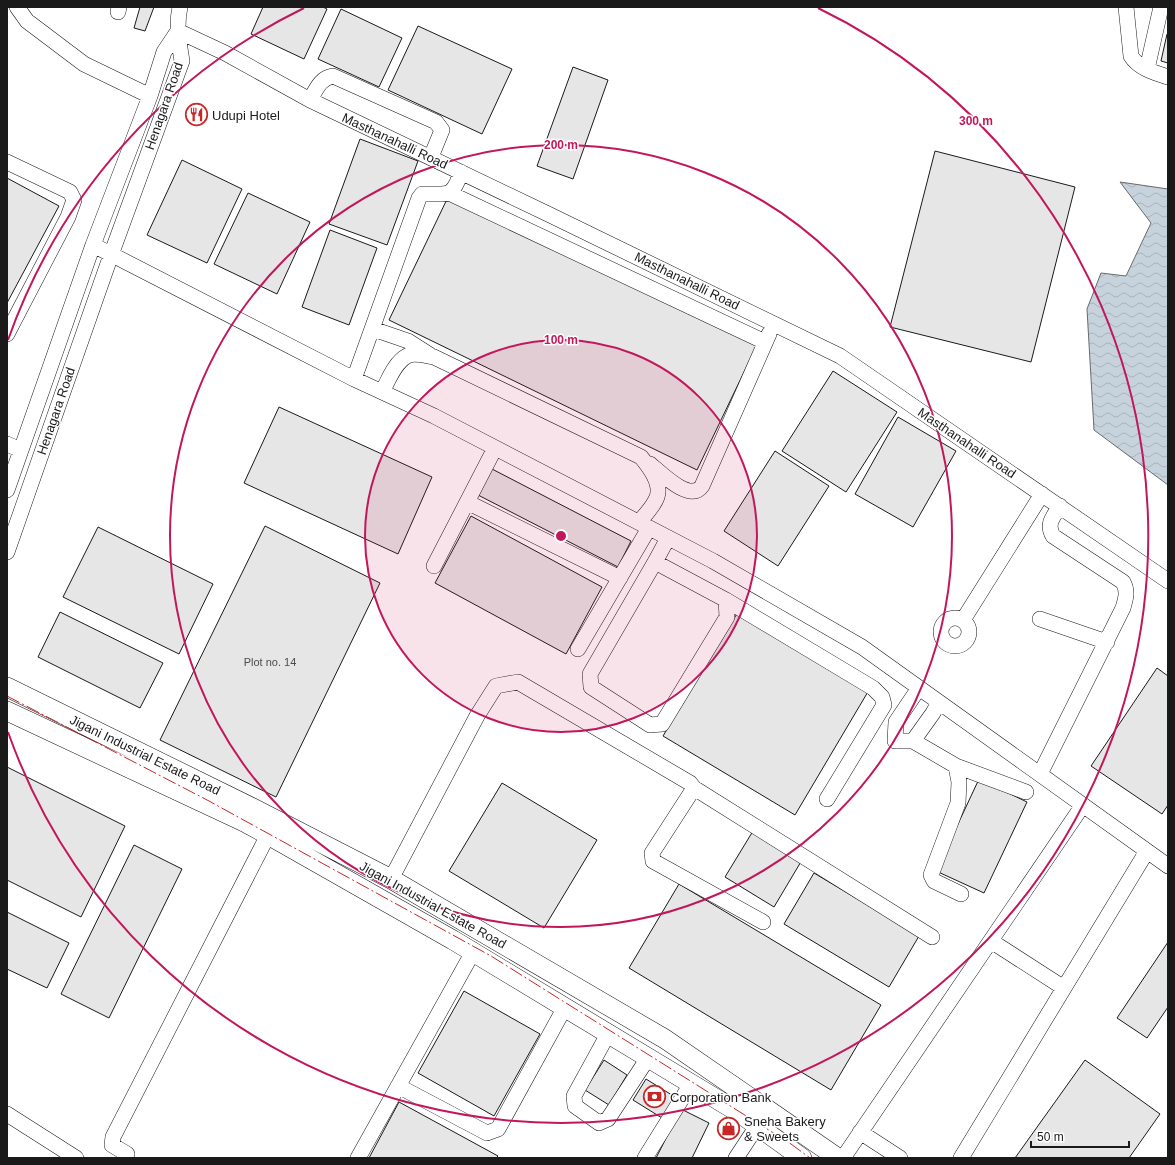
<svg xmlns="http://www.w3.org/2000/svg" width="1175" height="1165" viewBox="0 0 1175 1165" font-family="Arial,sans-serif">
	<style>
		.water { fill: url(#water-waves); stroke: #6a6a6a }
		.building { fill: #e6e6e6; stroke: #1a1a1a }
		.lines { fill: none; stroke-linecap: round; stroke-linejoin: round }
		.minor-casing { stroke: #1a1a1a; stroke-width: 16 }
		.major-casing { stroke: #1a1a1a; stroke-width: 20 }
		.minor { stroke: #fff; stroke-width: 15 }
		.major { stroke: #fff; stroke-width: 19 }
		.power { stroke: #c62828; stroke-width: 1; stroke-dasharray: 14 3 2 3; stroke-linecap: butt }
		.ring { fill: none; stroke: #c2185b; stroke-width: 2 }
		.labels { text-anchor: middle; dominant-baseline: central; stroke-width: 3; stroke-linejoin: round; paint-order: stroke }
		.number-label { font-size: 11px; fill: #4d4d4d }
		.street-label { font-size: 13px; fill: #1a1a1a; stroke: #fff }
		.poi-label { font-size: 13px; fill: #1a1a1a; stroke: #fff; text-anchor: start }
		.centre { fill: #c2185b; stroke: #fff; stroke-width: 2 }
		.ring-label { font-size: 12px; text-anchor: middle; font-weight: bold; fill: #c2185b; stroke: #fff; stroke-width: 3; stroke-linejoin: round; paint-order: stroke }
	</style>
	<defs>
		<pattern id="water-waves" width="16" height="10" patternUnits="userSpaceOnUse"><rect width="16" height="10" fill="#c6d2dc"/><path d="M0 5q4-4 8 0t8 0" fill="none" stroke="#aab4bc"/></pattern>
	</defs>
	<rect width="100%" height="100%" fill="#fff"/>
	<path class="water" d="M 1120,182 L 1168,189 L 1168,485 L 1094,430 L 1087,309 L 1101,273 L 1126,276 L 1151,223 Z"/>
	<path class="building" d="M 140,7 L 154,7 L 145,31 L 134,28 Z
		M 263,7 L 323,7 L 327,9 L 304,59 L 251,34 Z
		M 341,9 L 402,38 L 379,87 L 318,59 Z
		M 418,26 L 512,69 L 482,134 L 388,90 Z
		M 1167,34 L 1168,34 L 1168,63 L 1161,61 Z
		M 573,67 L 608,80 L 573,179 L 537,166 Z
		M 360,139 L 418,161 L 387,245 L 329,224 Z
		M 935,151 L 1075,187 L 1031,362 L 890,327 Z
		M 182,160 L 242,189 L 207,263 L 147,235 Z
		M 7,178 L 59,206 L 7,303 Z
		M 248,193 L 310,222 L 277,294 L 214,264 Z
		M 449,195 L 757,345 L 697,470 L 389,320 Z
		M 330,230 L 377,248 L 349,325 L 302,307 Z
		M 833,371 L 897,412 L 846,492 L 782,451 Z
		M 279,407 L 432,477 L 398,554 L 244,483 Z
		M 898,417 L 956,451 L 913,527 L 855,494 Z
		M 775,451 L 829,486 L 778,566 L 724,531 Z
		M 492,469 L 631,541 L 618,567 L 478,495 Z
		M 471,516 L 602,587 L 566,654 L 435,583 Z
		M 265,526 L 380,583 L 276,797 L 160,740 Z
		M 98,527 L 213,584 L 179,654 L 63,597 Z
		M 60,612 L 163,663 L 140,708 L 38,657 Z
		M 738,612 L 869,690 L 795,815 L 663,736 Z
		M 1157,668 L 1168,676 L 1168,805 L 1162,814 L 1091,766 Z
		M 7,767 L 125,826 L 81,917 L 7,880 Z
		M 979,779 L 1027,802 L 984,893 L 936,871 Z
		M 502,783 L 597,840 L 544,928 L 449,871 Z
		M 753,831 L 802,860 L 774,907 L 725,877 Z
		M 134,845 L 182,869 L 109,1018 L 61,994 Z
		M 814,873 L 919,936 L 889,987 L 784,924 Z
		M 679,884 L 881,1005 L 831,1090 L 629,968 Z
		M 7,912 L 69,943 L 47,988 L 7,969 Z
		M 1168,942 L 1168,1007 L 1147,1038 L 1117,1018 Z
		M 464,991 L 540,1034 L 494,1116 L 418,1073 Z
		M 604,1060 L 627,1075 L 609,1105 L 585,1090 Z
		M 1085,1060 L 1160,1114 L 1129,1158 L 1015,1158 Z
		M 646,1079 L 675,1097 L 662,1118 L 633,1100 Z
		M 399,1102 L 498,1156 L 496,1158 L 369,1158 Z
		M 681,1109 L 709,1123 L 692,1158 L 656,1158 Z"/>
	<g class="lines">
		<defs>
			<path id="minor" d="M 17,7 L 27,21 L 84,64 L 150,96
				M 1126,7 L 1131,56 C 1138,68 1155,73 1168,77
				M 118,12 L 119,7
				M 178,31 L 225,53 L 310,100 L 548,214 L 840,356 L 1168,581
				M 1147,69 L 1161,7
				M 310,100 C 316,90 320,78 333,76 L 436,122 L 442,130 L 431,157
				M 7,162 L 70,192 L 74,200 L 68,217 L 7,334
				M 449,193 L 765,342
				M 93,245 L 354,379 L 434,416 L 713,561 L 862,647 L 1168,866
				M 373,329 L 408,341 L 430,355
				M 354,379 L 419,198 L 422,194 C 447,193 452,200 461,172
				M 382,392 C 388,381 395,362 407,356 C 414,352 426,356 434,357 L 641,457 C 649,467 662,483 657,497 C 654,506 645,515 639,522
				M 7,444 L 21,450
				M 650,464 C 661,473 690,503 702,486 L 769,334
				M 7,490 L 93,245 L 150,96 L 164,52 L 178,31
				M 467,502 L 620,578
				M 7,552 L 111,255 L 182,61 C 179,43 176,25 180,7
				M 655,562 L 726,600 L 727,617 L 662,724 L 650,725 L 591,687 L 590,674 L 655,562 L 668,538
				M 434,566 L 495,448
				M 726,600 L 873,688 L 882,697 L 884,705 L 827,799
				M941 632a14 14 0 1 1 28 0a14 14 0 1 1-28 0Z
				M 1040,619 L 1107,642
				M 963,620 L 1042,494
				M 578,649 L 649,528
				M 919,688 L 896,722 L 895,741 L 913,741 L 933,713 L 939,702
				M 913,741 L 956,766 L 959,782 L 958,803 L 931,875 L 934,881 L 961,894
				M 956,766 L 1026,792
				M 1040,774 L 1123,608 C 1126,598 1128,591 1123,582 L 1053,536 C 1046,524 1053,517 1060,506
				M 694,788 L 932,937
				M 391,879 L 477,716 L 496,686 L 518,682 L 690,783 L 694,788 L 652,853 L 653,861 L 763,922
				M 991,941 L 1064,988
				M 608,1034 L 574,1096 L 575,1106 L 599,1123 L 608,1119 L 648,1058
				M 398,1086 L 487,1133 L 498,1129 L 565,1007
				M 7,1114 L 76,1158
				M 860,1132 L 900,1158
				M 124,1158 L 127,1154 L 112,1145 L 113,1137 L 268,835
				M 358,1158 L 473,952
				M 645,1158 L 691,1084
				M 736,1158 L 763,1117
				M 843,1158 L 1083,805
				M 961,1158 L 1147,851"/>
			<path id="major" d="M 7,687 L 253,808 L 391,879 L 665,1039 L 838,1158
				M 7,711 L 244,822 L 268,835 L 453,940 L 738,1112 L 802,1158"/>
		</defs>
		<use href="#minor" class="minor-casing"/>
		<use href="#major" class="major-casing"/>
		<use href="#minor" class="minor"/>
		<use href="#major" class="major"/>
		<path class="power" d="M 7,696 L 209,801 L 491,956 L 791,1144 L 810,1158"/>
	</g>
	<circle cx="561" cy="536" r="196" fill="#c2185b" fill-opacity=".12"/>
	<g class="ring">
		<circle cx="561" cy="536" r="196"/>
		<circle cx="561" cy="536" r="391"/>
		<path d="M8 340A587 587 0 0 1 304 8M818 8A587 587 0 1 1 8 732"/>
	</g>
	<defs>
		<symbol id="restaurant-ring" viewBox="-11 -11 22 22"><circle r="9.5" fill="#fff" stroke="#c62828" stroke-width="1.5"/><path d="M-5-6h1v4h1v-4h1v4h1v-4h1v5L-1.5 .5V6h-2V.5L-5-1ZM5-6V6H3V1.5H1.5Q1.5-4 5-6Z" fill="#c62828"/></symbol>
		<symbol id="bank-ring" viewBox="-11 -11 22 22"><circle r="9.5" fill="#fff" stroke="#c62828" stroke-width="1.5"/><path d="M-6-4H6V4H-6ZM0-2.3a2.3 2.3 0 1 0 0 4.6a2.3 2.3 0 1 0 0-4.6Z" fill="#c62828"/></symbol>
		<symbol id="shop-ring" viewBox="-11 -11 22 22"><circle r="9.5" fill="#fff" stroke="#c62828" stroke-width="1.5"/><path d="M-5-2.5h2.3a2.7 3.5 0 0 1 5.4 0H5L5.5 6h-11ZM-1.5-2.5h3a1.5 2.3 0 0 0-3 0Z" fill="#c62828"/></symbol>
	</defs>
	<g fill-rule="evenodd">
		<use href="#restaurant-ring" x="184" y="102" width="25" height="25"/>
		<use href="#bank-ring" x="642" y="1084" width="25" height="25"/>
		<use href="#shop-ring" x="716" y="1116" width="25" height="25"/>
	</g>
	<g class="labels">
		<g class="number-label">
			<text x="270" y="662">Plot no. 14</text>
		</g>
		<g class="street-label">
			<text transform="translate(164 106) rotate(-71)">Henagara Road</text>
			<text transform="translate(395 141) rotate(25)">Masthanahalli Road</text>
			<text transform="translate(687 281) rotate(26)">Masthanahalli Road</text>
			<text transform="translate(56 411) rotate(-71)">Henagara Road</text>
			<text transform="translate(967 443) rotate(34)">Masthanahalli Road</text>
			<text transform="translate(145 755) rotate(26)">Jigani Industrial Estate Road</text>
			<text transform="translate(433 905) rotate(29)">Jigani Industrial Estate Road</text>
		</g>
		<g class="poi-label">
			<text x="212" y="115">Udupi Hotel</text>
			<text x="670" y="1097">Corporation Bank</text>
			<text x="744" y="1121">Sneha Bakery<tspan x="744" dy="15">&amp; Sweets</tspan></text>
		</g>
	</g>
	<circle cx="561" cy="536" r="6" class="centre"/>
	<g class="ring-label">
		<text x="976" y="125">300 m</text>
		<text x="561" y="149">200 m</text>
		<text x="561" y="344">100 m</text>
	</g>
	<rect width="1175" height="1165" fill="none" stroke="#1a1a1a" stroke-width="16"/>
	<path d="M1031 1141v6h98v-6" fill="none" stroke="#1a1a1a" stroke-width="2"/>
	<text x="1037" y="1141" font-size="12" fill="#1a1a1a" stroke="#ffffff" stroke-width="3" paint-order="stroke">50 m</text>
</svg>
